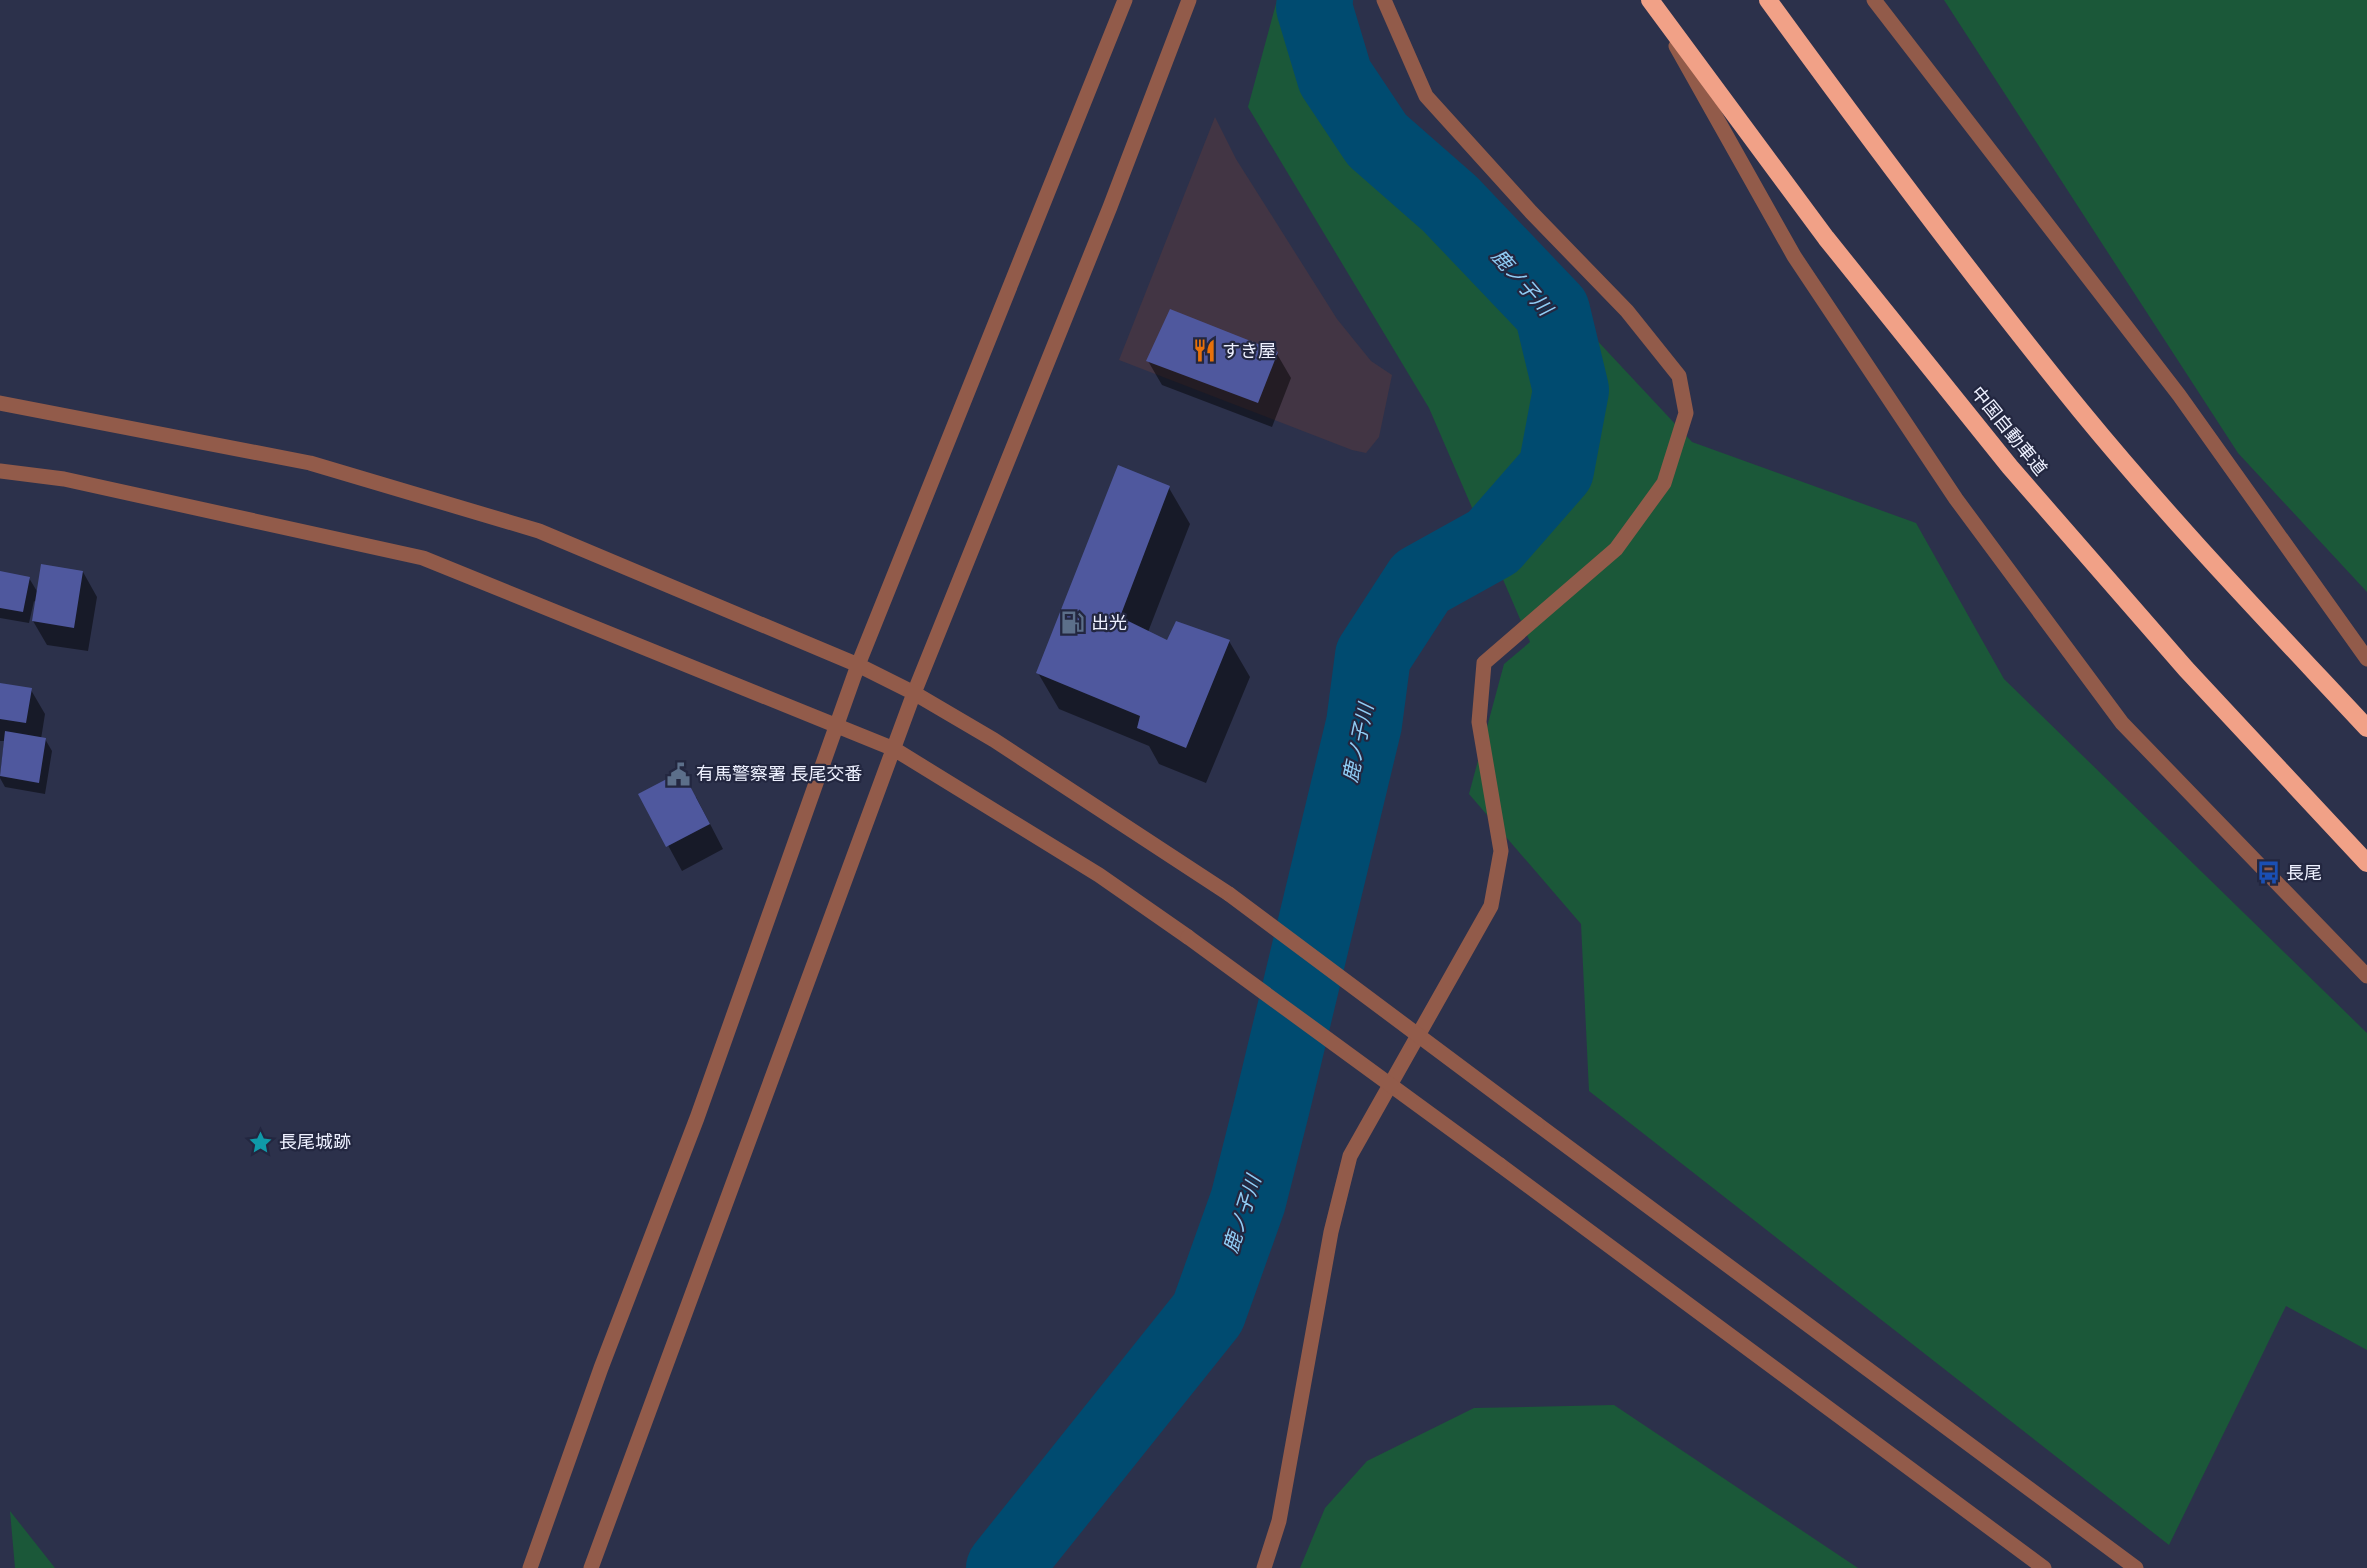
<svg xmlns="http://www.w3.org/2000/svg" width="2367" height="1568" viewBox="0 0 2367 1568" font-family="Figtree,'Noto Sans JP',sans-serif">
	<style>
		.commercial { fill: #423544 }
		.green { fill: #1b5839 }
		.shadow { fill: #0007 }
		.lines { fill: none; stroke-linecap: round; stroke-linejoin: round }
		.river { stroke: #004b70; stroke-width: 76 }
		.building { fill: #4f589e }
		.minor { stroke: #925b4a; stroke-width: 15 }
		.highway { stroke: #f1a187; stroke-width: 18 }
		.minor-bridge { stroke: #925b4a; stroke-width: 15 }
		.labels { text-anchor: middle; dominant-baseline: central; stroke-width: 4.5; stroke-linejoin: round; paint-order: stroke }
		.poi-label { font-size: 18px; fill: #eef1ff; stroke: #232740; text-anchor: start }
		.street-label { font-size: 18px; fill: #eef1ff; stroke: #232740 }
		.water-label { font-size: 20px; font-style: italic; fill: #90cdf5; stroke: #232740 }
	</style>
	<rect width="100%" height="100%" fill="#2c314b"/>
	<path class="commercial" d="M 1215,117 L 1236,159 L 1337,319 L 1371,361 L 1392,375 L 1379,437 L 1366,453 L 1352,450 L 1119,360 Z"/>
	<path class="green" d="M 1277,0 L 1333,0 L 1419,150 L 1692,442 L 1916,523 L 2004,679 L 2367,1033 L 2367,1350 L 2286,1306 L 2169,1545 L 1589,1091 L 1581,924 L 1469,794 L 1504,664 L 1530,642 L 1429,408 L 1248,107 Z
		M 1944,0 L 2367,0 L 2367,592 L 2238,453 Z
		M 1614,1405 L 1858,1568 L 1300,1568 L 1325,1508 L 1367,1461 L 1474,1408 Z
		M 10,1511 L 55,1568 L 15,1568 Z"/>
	<path class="shadow" d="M 1277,354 L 1291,378 L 1272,427 L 1162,385 L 1148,361 Z
		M 1169,488 L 1190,524 L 1148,632 L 1168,642 L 1229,641 L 1250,677 L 1206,783 L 1159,764 L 1149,746 L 1059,709 L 1038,673 Z
		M 83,572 L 97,597 L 88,651 L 47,645 L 33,621 L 36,602 L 34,601 L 29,623 L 0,618 L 0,573 L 29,578 L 38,593 Z
		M 0,685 L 31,690 L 45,714 L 41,739 L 45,739 L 52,751 L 45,794 L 5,787 L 0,778 L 4,741 L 0,741 Z
		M 640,794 L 696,797 L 723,849 L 682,871 Z"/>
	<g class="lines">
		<path class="river" d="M 1004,1568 L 1208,1313 L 1248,1201 L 1272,1106 L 1364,724 L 1373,656 L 1421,582 L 1493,542 L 1556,470 L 1571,390 L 1552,311 L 1450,204 L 1377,140 L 1335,77 L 1314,7 L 1315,0"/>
	</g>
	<path class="building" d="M 1170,309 L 1278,352 L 1258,403 L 1146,361 Z
		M 1118,465 L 1170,486 L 1120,617 L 1167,640 L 1176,621 L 1230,640 L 1186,748 L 1137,728 L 1140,716 L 1036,673 Z
		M 41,564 L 83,571 L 74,628 L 32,621 Z
		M 0,571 L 30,577 L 23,612 L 0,608 Z
		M 0,683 L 32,688 L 26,723 L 0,719 Z
		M 5,731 L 46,738 L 39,783 L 0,776 Z
		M 682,771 L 710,824 L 666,847 L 638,794 Z"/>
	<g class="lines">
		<path class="minor" d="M 1874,0 L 2179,395 L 2367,659
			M 1676,46 L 1794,256 L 1956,499 L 2122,723 L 2367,976
			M 0,403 L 310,463 L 539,531 L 858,665 L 914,693 L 994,740 L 1229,894
			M 0,471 L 64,479 L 423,558 L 894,749 L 1099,875 L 1188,937
			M 1537,1124 L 2136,1568
			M 1500,1165 L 2044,1568
			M 530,1568 L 601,1368 L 697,1118 L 858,665 L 1125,0
			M 591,1568 L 914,693 L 1110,207 L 1189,0
			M 1264,1568 L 1279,1521 L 1331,1232 L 1350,1156 L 1491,906 L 1501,851 L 1479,722 L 1484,663 L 1616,549 L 1664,483 L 1686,413 L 1679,376 L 1627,311 L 1531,212 L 1426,96 L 1384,0"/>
		<path class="highway" d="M 1650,0 L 1826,238 L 2010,467 L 2186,669 L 2367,863
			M 1768,0 C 1869,139 1972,277 2081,411 C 2171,521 2270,624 2367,728"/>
		<path class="minor-bridge" d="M 1229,894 L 1537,1124
			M 1188,937 L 1500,1165"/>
	</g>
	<defs>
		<symbol id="restaurant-bare" viewBox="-9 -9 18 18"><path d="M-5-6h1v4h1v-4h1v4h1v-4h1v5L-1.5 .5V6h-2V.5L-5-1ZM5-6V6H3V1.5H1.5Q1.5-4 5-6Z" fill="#e8710a" stroke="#232740" stroke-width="2.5" paint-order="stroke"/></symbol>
		<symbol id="fuel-bare" viewBox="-9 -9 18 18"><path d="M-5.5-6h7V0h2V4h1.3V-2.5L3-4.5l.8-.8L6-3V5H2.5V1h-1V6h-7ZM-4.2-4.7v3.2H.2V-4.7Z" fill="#5c6f8a" stroke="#232740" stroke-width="2.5" paint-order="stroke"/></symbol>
		<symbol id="civic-bare" viewBox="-9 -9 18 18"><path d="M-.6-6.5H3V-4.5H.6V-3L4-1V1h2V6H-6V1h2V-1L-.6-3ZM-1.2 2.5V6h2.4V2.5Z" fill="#5c6f8a" stroke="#232740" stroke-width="2.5" paint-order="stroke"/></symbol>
		<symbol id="bus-bare" viewBox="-9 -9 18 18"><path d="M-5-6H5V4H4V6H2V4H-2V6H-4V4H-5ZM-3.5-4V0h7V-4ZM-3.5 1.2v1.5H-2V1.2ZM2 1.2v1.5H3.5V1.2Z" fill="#1a4fb4" stroke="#232740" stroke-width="2.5" paint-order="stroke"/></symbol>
		<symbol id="sight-bare" viewBox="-9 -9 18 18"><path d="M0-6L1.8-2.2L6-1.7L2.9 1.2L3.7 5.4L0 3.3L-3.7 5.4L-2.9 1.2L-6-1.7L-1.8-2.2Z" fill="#0f9aa8" stroke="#232740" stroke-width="2.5" paint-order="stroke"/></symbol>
	</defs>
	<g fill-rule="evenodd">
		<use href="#restaurant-bare" x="1188" y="334" width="33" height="33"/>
		<use href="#fuel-bare" x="1056" y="606" width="33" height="33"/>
		<use href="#civic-bare" x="662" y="758" width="33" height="33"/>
		<use href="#bus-bare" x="2252" y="856" width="33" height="33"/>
		<use href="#sight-bare" x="244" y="1126" width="33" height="33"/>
	</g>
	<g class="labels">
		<g class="poi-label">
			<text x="1222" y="351">すき屋</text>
			<text x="1091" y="623">出光</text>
			<text x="696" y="774">有馬警察署 長尾交番</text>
			<text x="2286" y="873">長尾</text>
			<text x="279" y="1142">長尾城跡</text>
		</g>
		<g class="street-label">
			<text transform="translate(2009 431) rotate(51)">中国自動車道</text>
		</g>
		<g class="water-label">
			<text transform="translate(1522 282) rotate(49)">鹿ノ子川</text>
			<text transform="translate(1358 743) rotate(-78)">鹿ノ子川</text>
			<text transform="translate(1242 1214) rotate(-72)">鹿ノ子川</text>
		</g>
	</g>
</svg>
